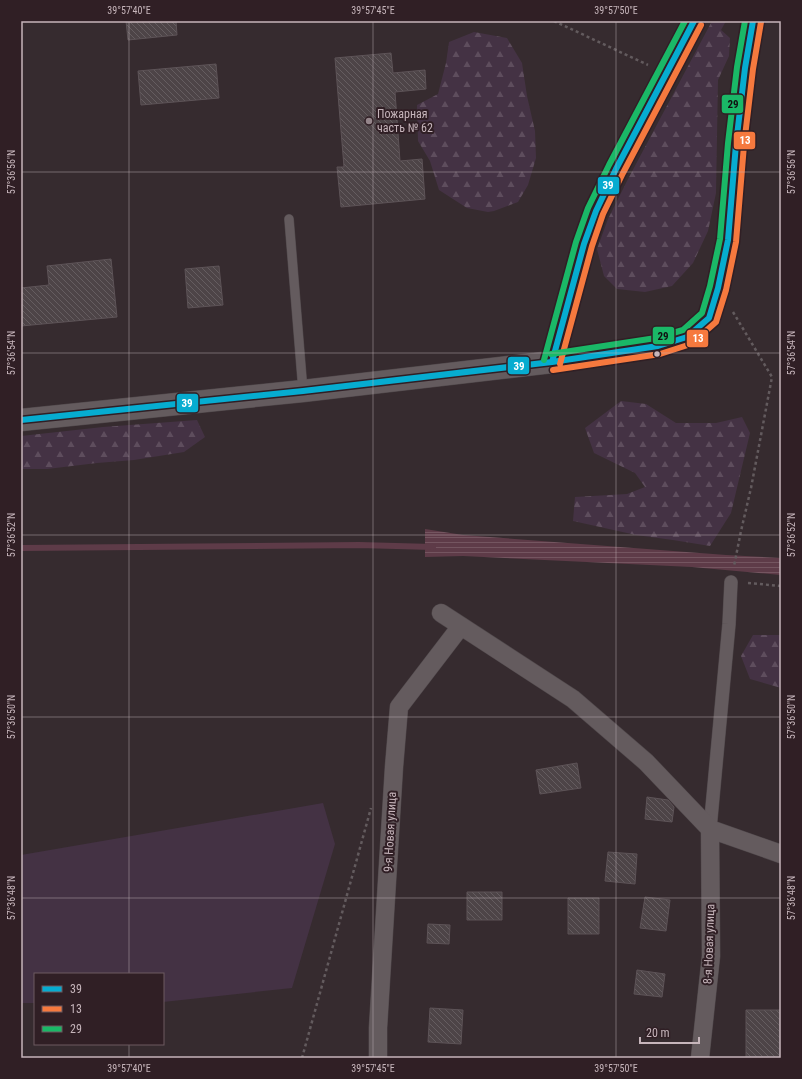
<svg xmlns="http://www.w3.org/2000/svg" width="802" height="1079" viewBox="0 0 802 1079" font-family="'Roboto Condensed',sans-serif">
	<style>
		.green { fill: #443244 }
		.forest { fill: url(#forest-firs) }
		.water { fill: url(#water-rules) }
		.lines { fill: none; stroke-linecap: round; stroke-linejoin: round }
		.stream { stroke: #5e3b48; stroke-width: 6 }
		.building { fill: url(#building-back-hatch); stroke: #5d5357 }
		.service-casing { stroke: #4f474a; stroke-width: 10 }
		.pedestrian-casing { stroke: #4f474a; stroke-width: 14 }
		.minor-casing { stroke: #4f474a; stroke-width: 19 }
		.tertiary-casing { stroke: #4f474a; stroke-width: 23 }
		.path { stroke: #635b5e; stroke-width: 2.5; stroke-dasharray: 3 3; stroke-linecap: butt }
		.service { stroke: #645b5e; stroke-width: 9 }
		.pedestrian { stroke: #645b5e; stroke-width: 13 }
		.minor { stroke: #645b5e; stroke-width: 18 }
		.tertiary { stroke: #645b5e; stroke-width: 22 }
		.bus-1-casing { stroke: #301f25; stroke-width: 9 }
		.bus-2-casing { stroke: #301f25; stroke-width: 9 }
		.bus-3-casing { stroke: #301f25; stroke-width: 9 }
		.bus-1 { stroke: #06acd0; stroke-width: 6 }
		.bus-2 { stroke: #f6793e; stroke-width: 6 }
		.bus-3 { stroke: #1ab867; stroke-width: 6 }
		.ticks { fill: none; stroke: #c6b5bb; stroke-width: 1; stroke-opacity: 0.45 }
		.poi-dot { fill: #94858a; stroke: #301f25; stroke-width: 1.5 }
		.bus-dot { fill: #c6b5bb; stroke: #301f25; stroke-width: 1.5 }
		.labels { text-anchor: middle; dominant-baseline: central; stroke-width: 4; stroke-linejoin: round; paint-order: stroke }
		.poi-label { font-size: 12px; fill: #c6b5bb; stroke: #301f25; text-anchor: start }
		.street-label { font-size: 12px; fill: #c6b5bb; stroke: #301f25 }
		.line-badge { stroke: #301f25; stroke-width: 1.5 }
		.badge-label { font-size: 11px; text-anchor: middle; font-weight: bold; fill: #fff }
		.pale-badge-label { font-size: 11px; text-anchor: middle; font-weight: bold; fill: #111 }
		.neatline { fill: none; stroke: #c6b5bb; stroke-width: 1.5 }
		.ticks-label { font-size: 10px; text-anchor: middle; fill: #c6b5bb }
	</style>
	<defs>
		<pattern id="forest-firs" width="22" height="20" patternUnits="userSpaceOnUse"><rect width="22" height="20" fill="#443244"/><path d="M5 1l3.5 6h-7zM16 11l3.5 6h-7z" fill="#5e4d5d"/></pattern>
		<pattern id="water-rules" width="6" height="5" patternUnits="userSpaceOnUse"><rect width="6" height="5" fill="#5e3b48"/><path d="M0 2.5h6" fill="none" stroke="#745560"/></pattern>
		<pattern id="building-back-hatch" width="6" height="6" patternUnits="userSpaceOnUse"><rect width="6" height="6" fill="#4d4447"/><path d="M-1 5l2 2M0 0l6 6M5-1l2 2" fill="none" stroke="#655d60"/></pattern>
	</defs>
	<rect width="100%" height="100%" fill="#362b2f"/>
	<path class="green" d="M 323,803 L 335,844 L 292,988 L 163,1002 L 163,974 L 35,974 L 35,1003 L 21,1003 L 21,855 Z"/>
	<path class="forest" d="M 712,21 L 726,21 L 721,30 L 730,38 L 729,56 L 718,80 L 716,193 L 708,231 L 693,263 L 672,286 L 645,292 L 617,289 L 604,276 L 597,249 L 608,219 L 628,179 Z
		M 474,32 L 507,38 L 522,63 L 527,96 L 535,131 L 536,158 L 528,185 L 518,202 L 494,211 L 488,212 L 467,208 L 439,190 L 430,161 L 418,141 L 417,105 L 438,94 L 446,63 L 449,42 Z
		M 621,401 L 646,404 L 676,423 L 716,423 L 742,417 L 750,433 L 731,513 L 710,546 L 673,540 L 636,535 L 573,521 L 575,497 L 627,494 L 645,487 L 635,473 L 594,453 L 585,428 Z
		M 197,420 L 205,437 L 184,452 L 134,460 L 97,463 L 47,469 L 21,469 L 21,436 L 103,427 Z
		M 753,635 L 781,635 L 781,688 L 750,679 L 741,656 Z"/>
	<path class="water" d="M 425,529 L 463,535 L 726,555 L 781,558 L 781,575 L 692,567 L 463,556 L 425,557 Z"/>
	<g class="lines">
		<path class="stream" d="M 21,548 L 359,545 L 433,547"/>
	</g>
	<path class="building" d="M 126,21 L 176,21 L 177,35 L 128,40 Z
		M 391,53 L 393,73 L 425,70 L 426,89 L 395,92 L 400,161 L 422,159 L 425,199 L 341,207 L 337,167 L 344,167 L 335,58 Z
		M 216,64 L 219,98 L 141,105 L 138,71 Z
		M 111,259 L 117,317 L 21,326 L 21,288 L 49,285 L 47,266 Z
		M 219,266 L 223,305 L 188,308 L 185,269 Z
		M 577,763 L 581,788 L 540,794 L 536,770 Z
		M 647,797 L 668,800 L 674,807 L 672,822 L 645,819 Z
		M 608,852 L 637,854 L 635,884 L 605,881 Z
		M 467,892 L 502,892 L 502,920 L 467,920 Z
		M 645,897 L 670,900 L 666,931 L 640,928 Z
		M 568,898 L 599,898 L 599,934 L 568,934 Z
		M 428,924 L 450,925 L 449,944 L 427,943 Z
		M 637,970 L 665,974 L 662,997 L 634,994 Z
		M 430,1008 L 463,1010 L 461,1044 L 428,1042 Z
		M 746,1010 L 781,1010 L 781,1058 L 746,1058 Z"/>
	<g class="lines">
		<defs>
			<path id="service" d="M 289,219 L 303,391"/>
			<path id="pedestrian" d="M 710,829 L 729,624 L 731,582"/>
			<path id="minor" d="M 441,613 L 573,699 L 646,762 L 710,829 L 781,854
				M 378,1058 L 378,1028 L 394,767 L 399,707 L 461,626
				M 700,1058 L 711,956 L 710,829"/>
			<path id="tertiary" d="M 552,362 L 584,244 L 596,211 L 616,169 L 694,21
				M 21,420 L 303,391 L 552,362 L 658,346 L 687,337 L 709,318 L 718,288 L 728,240 L 736,144 L 745,68 L 753,21"/>
		</defs>
		<use href="#service" class="service-casing"/>
		<use href="#pedestrian" class="pedestrian-casing"/>
		<use href="#minor" class="minor-casing"/>
		<use href="#tertiary" class="tertiary-casing"/>
		<path class="path" d="M 554,21 L 648,65
			M 733,312 L 772,377 L 751,488 L 741,531 L 734,566
			M 748,583 L 781,586
			M 302,1058 L 371,808"/>
		<use href="#service" class="service"/>
		<use href="#pedestrian" class="pedestrian"/>
		<use href="#minor" class="minor"/>
		<use href="#tertiary" class="tertiary"/>
		<defs>
			<path id="bus-1" d="M 552,362 L 584,244 L 596,211 L 616,169 L 694,21
				M 21,420 L 303,391 L 552,362 L 658,346 L 687,337 L 709,318 L 718,288 L 728,240 L 736,144 L 745,68 L 753,21"/>
			<path id="bus-2" d="M 560,364 L 592,246 L 603,214 L 623,173 L 701,25
				M 553,370 L 660,354 L 691,344 L 716,322 L 726,290 L 736,242 L 744,145 L 753,69 L 761,22"/>
			<path id="bus-3" d="M 551,354 L 656,338 L 683,330 L 702,313 L 710,286 L 720,239 L 728,143 L 737,67 L 745,21
				M 544,360 L 576,242 L 588,208 L 609,165 L 685,21"/>
		</defs>
		<use href="#bus-1" class="bus-1-casing"/>
		<use href="#bus-2" class="bus-2-casing"/>
		<use href="#bus-3" class="bus-3-casing"/>
		<use href="#bus-1" class="bus-1"/>
		<use href="#bus-2" class="bus-2"/>
		<use href="#bus-3" class="bus-3"/>
	</g>
	<path class="ticks" d="M 129,21 L 129,974M 373,21 L 373,1058M 616,21 L 616,1058M 21,172 L 781,172M 21,353 L 781,353M 21,535 L 781,535M 21,717 L 781,717M 21,898 L 781,898M 129,1044 L 129,1058"/>
	<circle class="poi-dot" cx="369" cy="121" r="4"/>
	<circle class="bus-dot" cx="657" cy="354" r="3.5"/>
	<g class="labels">
		<g class="poi-label">
			<text x="377" y="114">Пожарная<tspan x="377" dy="14">часть № 62</tspan></text>
		</g>
		<g class="street-label">
			<text transform="translate(390 832) rotate(-87)">9-я Новая улица</text>
			<text transform="translate(709 944) rotate(-88)">8-я Новая улица</text>
		</g>
	</g>
	<g class="line-badge">
		<rect x="721" y="94" width="23" height="20" rx="4" fill="#1ab867"/>
		<rect x="733" y="131" width="23" height="19" rx="4" fill="#f6793e"/>
		<rect x="597" y="176" width="23" height="19" rx="4" fill="#06acd0"/>
		<rect x="652" y="326" width="23" height="19" rx="4" fill="#1ab867"/>
		<rect x="686" y="329" width="23" height="19" rx="4" fill="#f6793e"/>
		<rect x="507" y="356" width="23" height="19" rx="4" fill="#06acd0"/>
		<rect x="176" y="393" width="23" height="20" rx="4" fill="#06acd0"/>
	</g>
	<g class="badge-label">
		<text x="745" y="144">13</text>
		<text x="608" y="189">39</text>
		<text x="698" y="342">13</text>
		<text x="519" y="370">39</text>
		<text x="187" y="407">39</text>
	</g>
	<g class="pale-badge-label">
		<text x="733" y="108">29</text>
		<text x="663" y="340">29</text>
	</g>
	<rect width="802" height="1079" fill="none" stroke="#301f25" stroke-width="44"/>
	<rect x="34" y="973" width="130" height="72" fill="#301f25" stroke="#6c5b61"/>
	<rect x="42" y="986" width="20" height="6" fill="#06acd0" stroke="#6c5b61"/>
	<text x="70" y="993" font-size="12" fill="#c6b5bb">39</text>
	<rect x="42" y="1006" width="20" height="6" fill="#f6793e" stroke="#6c5b61"/>
	<text x="70" y="1013" font-size="12" fill="#c6b5bb">13</text>
	<rect x="42" y="1026" width="20" height="6" fill="#1ab867" stroke="#6c5b61"/>
	<text x="70" y="1033" font-size="12" fill="#c6b5bb">29</text>
	<path d="M640 1037v6h59v-6" fill="none" stroke="#c6b5bb" stroke-width="2"/>
	<text x="646" y="1037" font-size="12" fill="#c6b5bb" stroke="#301f25" stroke-width="3" paint-order="stroke">20 m</text>
	<rect x="22" y="22" width="758" height="1035" class="neatline"/>
	<g class="ticks-label">
		<text x="129" y="14">39°57'40"E</text>
		<text x="373" y="14">39°57'45"E</text>
		<text x="616" y="14">39°57'50"E</text>
		<text transform="translate(11 172) rotate(-90)" y="4">57°36'56"N</text>
		<text transform="translate(791 172) rotate(-90)" y="4">57°36'56"N</text>
		<text transform="translate(11 353) rotate(-90)" y="4">57°36'54"N</text>
		<text transform="translate(791 353) rotate(-90)" y="4">57°36'54"N</text>
		<text transform="translate(11 535) rotate(-90)" y="4">57°36'52"N</text>
		<text transform="translate(791 535) rotate(-90)" y="4">57°36'52"N</text>
		<text transform="translate(11 717) rotate(-90)" y="4">57°36'50"N</text>
		<text transform="translate(791 717) rotate(-90)" y="4">57°36'50"N</text>
		<text transform="translate(11 898) rotate(-90)" y="4">57°36'48"N</text>
		<text transform="translate(791 898) rotate(-90)" y="4">57°36'48"N</text>
		<text x="129" y="1072">39°57'40"E</text>
		<text x="373" y="1072">39°57'45"E</text>
		<text x="616" y="1072">39°57'50"E</text>
	</g>
</svg>
